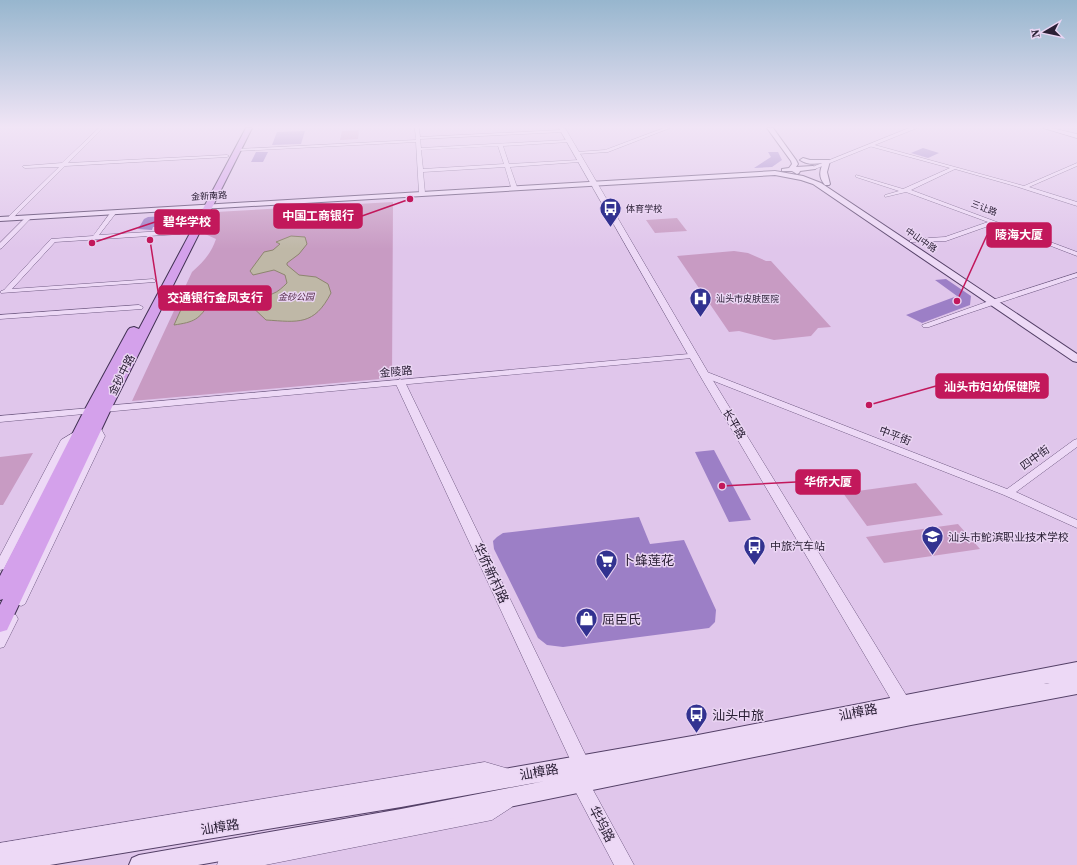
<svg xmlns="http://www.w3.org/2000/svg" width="1077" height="865" viewBox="0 0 1077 865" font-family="'Source Serif 4','Noto Sans SC',serif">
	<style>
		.green { fill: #c89bc3 }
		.water { fill: #bfb8a7; stroke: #8d856f }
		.building { fill: #9c7fc6 }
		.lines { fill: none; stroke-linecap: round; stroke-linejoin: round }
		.minor-casing { stroke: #725d85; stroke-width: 1 }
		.tertiary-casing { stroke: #725d85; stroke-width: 1 }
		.secondary-casing { stroke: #544067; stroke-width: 2 }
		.primary-casing { stroke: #413153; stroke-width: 2 }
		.minor { fill: #edd9f6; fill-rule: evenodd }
		.tertiary { fill: #edd9f6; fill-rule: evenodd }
		.secondary { fill: #edd9f6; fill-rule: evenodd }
		.primary { fill: #d4a1eb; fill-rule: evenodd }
		.labels { text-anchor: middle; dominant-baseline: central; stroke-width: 3; stroke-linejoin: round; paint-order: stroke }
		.far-street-label { font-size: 9px; fill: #2b2036; stroke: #ead5f3 }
		.far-poi-label { font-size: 9px; fill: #2b2036; stroke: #ead5f3; text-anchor: start }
		.far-park-label { font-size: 9px; font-style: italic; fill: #512847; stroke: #ead5f3 }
		.street-label { font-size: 11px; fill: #2b2036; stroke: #ead5f3 }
		.poi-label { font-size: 11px; fill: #2b2036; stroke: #ead5f3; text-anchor: start }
		.near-poi-label { font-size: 13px; fill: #2b2036; stroke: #ead5f3; text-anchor: start }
		.near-street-label { font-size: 13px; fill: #2b2036; stroke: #ead5f3 }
		.leader { fill: none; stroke: #c2185b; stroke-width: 1.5 }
		.callout-dot { fill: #c2185b; stroke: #ead5f3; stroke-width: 1.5 }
		.callout { fill: #c2185b; stroke: #c2185b; stroke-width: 1.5 }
		.callout-label { font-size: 12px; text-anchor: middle; font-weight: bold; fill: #fff }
	</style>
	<rect width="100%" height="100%" fill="#e0c6eb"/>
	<path class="green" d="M 359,130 L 358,139 L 340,140 L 342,131 Z
		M 393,202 L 392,378 L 132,401 L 192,272 C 203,262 211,254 216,239 L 205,234 L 216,212 Z
		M 677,218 L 687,231 L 655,233 L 646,220 Z
		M 734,251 L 748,253 L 766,261 L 771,261 L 831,327 L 818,328 L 811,336 L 774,340 L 739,331 L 729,332 L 677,256 Z
		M 33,453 L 3,505 L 0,505 L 0,457 Z
		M 916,483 L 943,515 L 867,526 L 843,493 Z
		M 958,524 L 980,549 L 884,563 L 866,537 Z"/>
	<path class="water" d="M 291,236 L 305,237 L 307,244 L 299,254 L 287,263 L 287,265 L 299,275 L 316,277 L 328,284 L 331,293 C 314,326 298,322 266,320 L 246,301 L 210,302 C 199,320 194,322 174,325 L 188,294 C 203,294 209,297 222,299 C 235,300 260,298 272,294 C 278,292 283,287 287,283 L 285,275 L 274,270 L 253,275 L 250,271 L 264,252 L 273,250 L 280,244 L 276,242 Z"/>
	<path class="building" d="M 305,131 L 301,144 L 272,145 L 277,132 Z
		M 923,148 L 939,153 L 928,158 L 911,153 Z
		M 256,152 L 268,152 L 263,162 L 251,162 Z
		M 768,152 L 778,152 L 782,160 L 772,167 L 754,168 L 771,157 Z
		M 164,216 L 157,227 L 153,227 L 152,230 L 138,229 L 144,219 L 148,217 Z
		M 946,279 L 971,296 L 970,305 L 922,323 L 906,315 L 957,296 L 935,280 Z
		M 714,450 L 751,520 L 729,522 L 695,452 Z
		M 639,517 L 650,544 L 684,540 L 716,610 L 715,622 L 709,628 L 563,647 L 547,645 L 538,638 L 494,549 L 493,541 L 497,537 L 503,533 Z"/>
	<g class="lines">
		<defs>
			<path id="minor" d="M 99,128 L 103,128 L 68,163 L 227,155 L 229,156 L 227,157 L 65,166 L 13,218 L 9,218 L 9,216 L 59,167 L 25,168 L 23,167 L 23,166 L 62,163 Z
				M 415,128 L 419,128 L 420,137 L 561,130 L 563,132 L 420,139 L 421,148 L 567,140 L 569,142 L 503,146 L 509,164 L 579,160 L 581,161 L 579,162 L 510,167 L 517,187 L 514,189 L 511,187 L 505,167 L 423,172 L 425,193 L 422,195 L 419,193 L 416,142 L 237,151 L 235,150 L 237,149 L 416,140 ZM 498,146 L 504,164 L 423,169 L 421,150 Z
				M 664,128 L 670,128 L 608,152 L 577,154 L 575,153 L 577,152 L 605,150 Z
				M 871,144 L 1024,186 L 1077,163 L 1077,166 L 1029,187 L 1077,202 L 1077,206 L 1015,186 L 955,169 L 911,190 L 1077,252 L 1077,256 L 994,224 L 946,241 L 910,242 L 910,240 L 912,239 L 945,237 L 988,222 L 906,192 L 885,197 L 885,195 L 899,191 L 856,177 L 856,175 L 903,189 L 950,168 L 869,146 Z
				M 111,212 L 116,213 L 99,235 L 180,230 L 183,232 L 180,234 L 55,242 L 12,289 L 153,279 L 156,281 L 155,282 L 1,293 L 1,291 L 4,290 L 51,239 L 93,236 Z
				M 26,217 L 31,218 L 2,248 L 0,249 L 0,243 Z
				M 1077,273 L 1077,277 C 1028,294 978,309 929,327 L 923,327 L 922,325 L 989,301 Z
				M 139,305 L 143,307 L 142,309 L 0,319 L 0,315 Z
				M 689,354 L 692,354 L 693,356 L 692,358 L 104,412 L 100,409 L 104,406 Z
				M 701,372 L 707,372 L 1007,489 L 1074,440 L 1077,439 L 1077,447 L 1016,492 L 1077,520 L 1077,528 L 1004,495 L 701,376 L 700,374 Z
				M 91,408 L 94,409 L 95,411 L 94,413 L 0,422 L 0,416 Z
				M 96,424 L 99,425 L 105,436 L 25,604 L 21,606 L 17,604 L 15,601 L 95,436 L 92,427 Z
				M 81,428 L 85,431 L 70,442 L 4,569 L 0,570 L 0,556 L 61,440 Z
				M 12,614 L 16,615 L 18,619 L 4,647 L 0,648 L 0,631 L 8,615 Z
				M 485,762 L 509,769 L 511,774 L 509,779 L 504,781 L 485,776 L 0,859 L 0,843 Z
				M 507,795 L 512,797 L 514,802 L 512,807 L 492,820 L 265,865 L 217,865 L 219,859 L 225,857 L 489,806 Z"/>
			<path id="tertiary" d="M 559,128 L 565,128 L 709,374 L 911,703 L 913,708 L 911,713 L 905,716 L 899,713 L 699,374 Z
				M 909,128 L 917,128 L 815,169 L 810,168 Z
				M 1043,128 L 1052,128 L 1077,134 L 1077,138 Z
				M 400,379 L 405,382 L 587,758 L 590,764 L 587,770 L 581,773 L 575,770 L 395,382 Z
				M 580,774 L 586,777 L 634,865 L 614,865 L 571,783 L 574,777 Z"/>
			<path id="secondary" d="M 767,128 L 773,128 L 796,160 L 798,164 L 796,167 L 813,166 L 816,168 L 815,169 L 800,171 L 799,173 L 797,174 L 792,171 L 782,171 L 782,169 L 789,168 L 792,164 L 791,161 Z
				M 803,158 L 810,160 L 829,160 L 830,161 L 827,172 L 830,184 L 829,185 L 825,185 C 819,178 819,172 823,163 C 815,164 807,165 800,160 Z
				M 775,171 L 803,176 L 821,183 L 1077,354 L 1077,362 L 1073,361 L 813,184 L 801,180 L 775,175 L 0,221 L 0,217 Z
				M 1077,662 L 1077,678 L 1044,684 L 1077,678 L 1077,694 L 911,725 L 401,829 L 198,865 L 129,865 L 132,858 L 139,855 L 401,809 L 545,781 L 401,807 L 50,865 L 0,865 L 0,853 L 401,787 L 698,735 Z"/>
			<path id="primary" d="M 246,128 L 252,128 L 111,409 L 7,630 L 0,632 L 0,605 L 3,599 L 0,600 L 0,576 L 84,411 L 128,330 L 130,328 L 134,327 L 139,329 Z"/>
		</defs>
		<use href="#minor" class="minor-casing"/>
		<use href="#tertiary" class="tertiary-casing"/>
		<use href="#secondary" class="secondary-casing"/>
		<use href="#primary" class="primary-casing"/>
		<use href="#minor" class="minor"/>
		<use href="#tertiary" class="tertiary"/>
		<use href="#secondary" class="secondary"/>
		<use href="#primary" class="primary"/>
	</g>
	<linearGradient id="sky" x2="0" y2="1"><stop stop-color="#97b6ce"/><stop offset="0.51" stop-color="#f1e5f6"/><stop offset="1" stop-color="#f1e5f6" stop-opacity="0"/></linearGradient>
	<rect width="1077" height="249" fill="url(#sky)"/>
	<defs>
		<symbol id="bus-pin" viewBox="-11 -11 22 30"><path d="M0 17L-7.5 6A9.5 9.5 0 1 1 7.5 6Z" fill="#323290" stroke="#ead5f3"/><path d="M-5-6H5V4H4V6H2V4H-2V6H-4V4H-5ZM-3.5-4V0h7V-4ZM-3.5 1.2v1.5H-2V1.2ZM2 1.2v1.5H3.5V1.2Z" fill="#fff"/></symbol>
		<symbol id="hospital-pin" viewBox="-11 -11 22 30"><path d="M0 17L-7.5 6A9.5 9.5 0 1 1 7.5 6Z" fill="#323290" stroke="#ead5f3"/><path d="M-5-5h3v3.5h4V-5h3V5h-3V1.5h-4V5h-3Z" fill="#fff"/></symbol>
		<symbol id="school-pin" viewBox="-11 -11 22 30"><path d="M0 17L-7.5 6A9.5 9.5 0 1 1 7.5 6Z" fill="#323290" stroke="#ead5f3"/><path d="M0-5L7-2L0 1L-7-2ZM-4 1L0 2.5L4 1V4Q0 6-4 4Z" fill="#fff"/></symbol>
		<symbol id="supermarket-pin" viewBox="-11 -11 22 30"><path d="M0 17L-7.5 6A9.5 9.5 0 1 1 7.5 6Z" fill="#323290" stroke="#ead5f3"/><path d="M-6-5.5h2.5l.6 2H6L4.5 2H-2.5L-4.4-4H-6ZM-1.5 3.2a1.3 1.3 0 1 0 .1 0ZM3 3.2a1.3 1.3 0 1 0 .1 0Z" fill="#fff"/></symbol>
		<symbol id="shop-pin" viewBox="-11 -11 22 30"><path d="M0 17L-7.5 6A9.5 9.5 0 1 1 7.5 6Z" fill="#323290" stroke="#ead5f3"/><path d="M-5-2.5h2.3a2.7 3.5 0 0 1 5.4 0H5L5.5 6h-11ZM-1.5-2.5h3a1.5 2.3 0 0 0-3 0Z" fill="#fff"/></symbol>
	</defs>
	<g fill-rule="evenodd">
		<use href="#bus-pin" x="598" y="196" width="25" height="34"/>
		<use href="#hospital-pin" x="688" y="286" width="25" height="34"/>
		<use href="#school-pin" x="920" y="524" width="25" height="34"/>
		<use href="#bus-pin" x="742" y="534" width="25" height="34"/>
		<use href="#supermarket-pin" x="594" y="548" width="25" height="34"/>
		<use href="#shop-pin" x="574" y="606" width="25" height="34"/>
		<use href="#bus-pin" x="684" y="702" width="25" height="34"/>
	</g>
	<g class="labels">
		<g class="far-street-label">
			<text transform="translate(209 196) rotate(-3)">金新南路</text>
			<text transform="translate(984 208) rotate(21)">三让路</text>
			<text transform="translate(921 240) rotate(35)">中山中路</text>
		</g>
		<g class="far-poi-label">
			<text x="626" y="209">体育学校</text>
			<text x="716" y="299">汕头市皮肤医院</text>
		</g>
		<g class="far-park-label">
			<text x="296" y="297">金砂公园</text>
		</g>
		<g class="street-label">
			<text transform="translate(396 372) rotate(-5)">金陵路</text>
			<text transform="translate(122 375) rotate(-63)">金砂中路</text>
			<text transform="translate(734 424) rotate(59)">长平路</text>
			<text transform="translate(895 436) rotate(21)">中平街</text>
			<text transform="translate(1035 458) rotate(-36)">四中街</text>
		</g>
		<g class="poi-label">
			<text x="948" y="537">汕头市鮀滨职业技术学校</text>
			<text x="770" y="546">中旅汽车站</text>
		</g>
		<g class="near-poi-label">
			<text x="622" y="560">卜蜂莲花</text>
			<text x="602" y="619">屈臣氏</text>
			<text x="712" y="715">汕头中旅</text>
		</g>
		<g class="near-street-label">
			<text transform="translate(491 573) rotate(65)">华侨新村路</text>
			<text transform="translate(858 712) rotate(-11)">汕樟路</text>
			<text transform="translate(539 772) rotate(-10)">汕樟路</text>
			<text transform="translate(602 824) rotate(62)">华坞路</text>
			<text transform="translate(220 827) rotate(-9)">汕樟路</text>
		</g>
	</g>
	<path class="leader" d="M410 199L362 216M92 243L155 222M957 301L987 235M150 240L159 298M869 405L936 386M722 486L796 482"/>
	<g class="callout-dot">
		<circle cx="410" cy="199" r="4"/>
		<circle cx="92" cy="243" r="4"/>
		<circle cx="957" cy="301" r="4"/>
		<circle cx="150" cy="240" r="4"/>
		<circle cx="869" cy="405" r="4"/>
		<circle cx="722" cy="486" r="4"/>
	</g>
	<g class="callout">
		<rect x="274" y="204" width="88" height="24" rx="4"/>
		<rect x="155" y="210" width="64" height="24" rx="4"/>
		<rect x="987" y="223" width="64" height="24" rx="4"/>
		<rect x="159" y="286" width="112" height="24" rx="4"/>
		<rect x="936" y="374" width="112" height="24" rx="4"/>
		<rect x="796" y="470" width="64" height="24" rx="4"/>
	</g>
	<g class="callout-label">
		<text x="318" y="220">中国工商银行</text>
		<text x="187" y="226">碧华学校</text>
		<text x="1019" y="239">陵海大厦</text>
		<text x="215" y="302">交通银行金凤支行</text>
		<text x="992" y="391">汕头市妇幼保健院</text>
		<text x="828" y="486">华侨大厦</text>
	</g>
	<g transform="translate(1045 32) rotate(261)" stroke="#ead5f3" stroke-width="3" paint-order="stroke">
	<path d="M0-3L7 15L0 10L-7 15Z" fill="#2b2036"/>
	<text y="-6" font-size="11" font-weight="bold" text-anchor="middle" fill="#2b2036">N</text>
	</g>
</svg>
